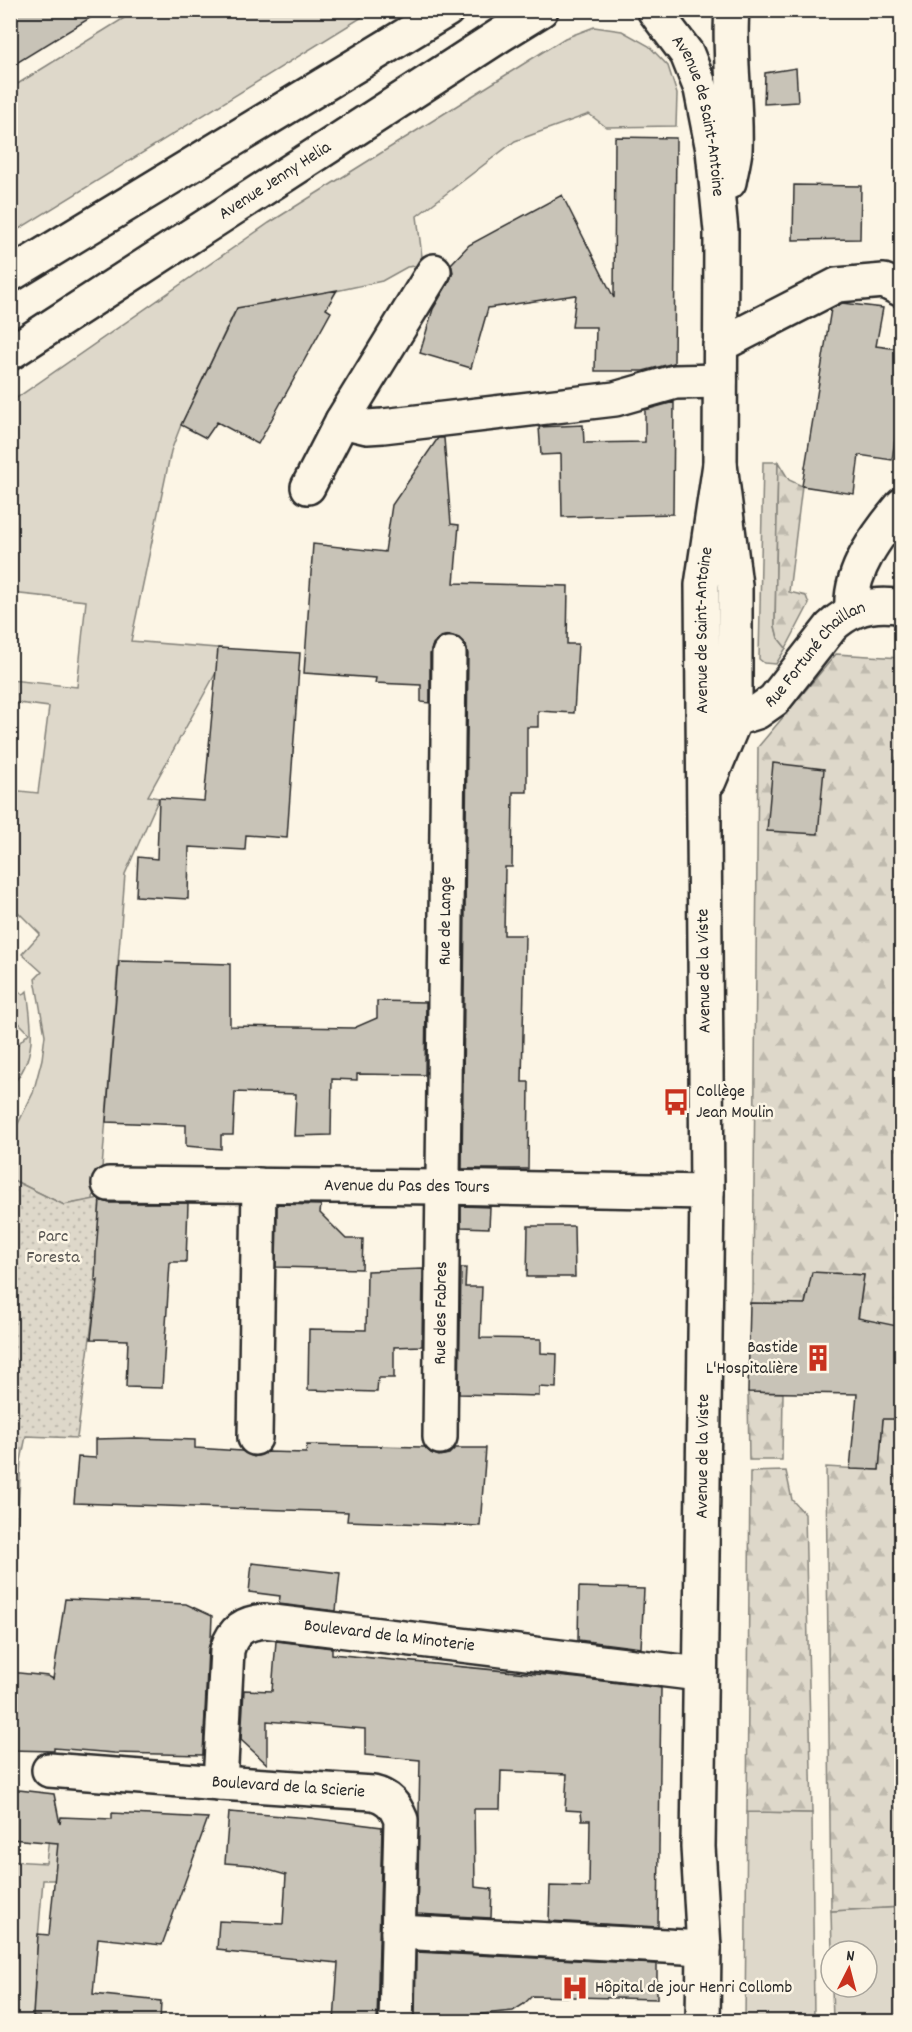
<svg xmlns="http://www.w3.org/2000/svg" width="912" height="2032" viewBox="0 0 912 2032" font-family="Dekko,sans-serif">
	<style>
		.grass { fill: #ded8ca; stroke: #84827a; stroke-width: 1.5 }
		.forest { fill: url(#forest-firs); stroke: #84827a; stroke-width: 1.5 }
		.park { fill: url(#park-dots); stroke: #84827a; stroke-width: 1.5 }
		.building { fill: #c8c3b7; stroke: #2b2b2b; stroke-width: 1.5 }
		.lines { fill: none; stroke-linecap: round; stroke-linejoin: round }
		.street-casing { stroke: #2b2b2b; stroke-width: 38 }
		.secondary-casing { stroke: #2b2b2b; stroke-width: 38 }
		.street { stroke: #fcf5e5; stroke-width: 33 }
		.secondary { stroke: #fcf5e5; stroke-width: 33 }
		.labels { text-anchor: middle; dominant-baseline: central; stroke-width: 5; stroke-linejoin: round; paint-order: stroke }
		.street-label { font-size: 18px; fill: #2b2b2b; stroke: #fcf5e5 }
		.poi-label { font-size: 18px; fill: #2b2b2b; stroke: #fcf5e5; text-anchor: start }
		.park-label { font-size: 18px; fill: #585653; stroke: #fcf5e5 }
	</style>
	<defs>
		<pattern id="forest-firs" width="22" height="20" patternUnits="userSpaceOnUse" patternTransform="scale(1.5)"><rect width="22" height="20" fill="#ded8ca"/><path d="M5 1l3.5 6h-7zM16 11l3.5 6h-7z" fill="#bfbaae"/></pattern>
		<pattern id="park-dots" width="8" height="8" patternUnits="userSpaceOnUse" patternTransform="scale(1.5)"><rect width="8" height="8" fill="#ded8ca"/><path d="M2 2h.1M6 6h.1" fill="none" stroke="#bfbaae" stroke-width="1.8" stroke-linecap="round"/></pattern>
	</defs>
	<rect width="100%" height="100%" fill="#fcf5e5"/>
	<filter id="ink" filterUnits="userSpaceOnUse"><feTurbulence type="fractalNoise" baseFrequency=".0167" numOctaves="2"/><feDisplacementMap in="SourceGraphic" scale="12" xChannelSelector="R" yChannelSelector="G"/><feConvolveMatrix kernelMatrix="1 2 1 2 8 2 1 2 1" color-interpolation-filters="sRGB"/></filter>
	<g filter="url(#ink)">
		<path class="grass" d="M 137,10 L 372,11 L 11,234 L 11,88 Z
			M 594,27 L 622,31 L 649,46 L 668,66 L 677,94 L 676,126 L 606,127 L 589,114 L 515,141 L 417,216 L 423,265 L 407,267 L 382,281 L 234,313 L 181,425 L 171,451 L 131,641 L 229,649 L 148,796 L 159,798 L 125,874 L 102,1168 L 95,1171 L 93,1200 L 64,1205 L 11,1179 L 11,1138 L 33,1093 L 42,1059 L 45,1035 L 35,979 L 42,972 L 22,954 L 40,934 L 11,905 L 11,790 L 38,793 L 49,707 L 11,702 L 11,680 L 77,687 L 86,601 L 11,593 L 11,402 L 269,223 L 565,38 Z
			M 763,462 L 778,462 L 775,626 L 778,638 L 786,648 L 776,664 L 764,663 L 759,659 Z
			M 10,983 L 23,995 L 27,991 C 32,1026 38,1058 11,1086 L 11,1051 L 29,1033 L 11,1015 Z
			M 747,1812 L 812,1813 L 814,2021 L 745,2022 Z
			M 50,1828 L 59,1838 L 55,1880 L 43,1880 L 35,1974 L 33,2021 L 11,2021 L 10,1861 L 46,1863 Z
			M 901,1907 L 901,2021 L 833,2021 L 832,1987 L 867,1987 L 867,1951 L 832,1951 L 831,1911 Z"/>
		<path class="forest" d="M 778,462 L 789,480 L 802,486 L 789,592 L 806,596 L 809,604 L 786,648 L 778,638 L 775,626 Z
			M 836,654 L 901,658 L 901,1327 L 858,1322 L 864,1275 L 835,1273 L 814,1294 L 806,1294 L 805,1304 L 750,1303 L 753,1293 L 758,747 Z
			M 748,1392 L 783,1393 L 782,1460 L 749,1460 Z
			M 883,1419 L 901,1419 L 901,1907 L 831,1911 L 826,1467 L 879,1470 Z
			M 786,1471 L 792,1500 L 805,1514 L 812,1813 L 747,1812 L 750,1472 Z"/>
		<path class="park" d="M 11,1179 L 64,1205 L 100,1198 L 94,1307 L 77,1438 L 26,1436 L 21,1461 L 11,1628 Z"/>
		<path class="building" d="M 10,10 L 103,10 L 10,67 Z
			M 796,68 L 798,102 L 764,104 L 765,73 Z
			M 615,137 L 676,138 L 674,363 L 643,371 L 595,371 L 596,327 L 572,327 L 576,295 L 488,308 L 471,368 L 420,353 L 433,309 L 450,280 L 453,272 L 451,264 L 469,245 L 562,195 L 614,298 Z
			M 794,185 L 861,186 L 860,239 L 793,240 Z
			M 337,290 L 326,309 L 331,312 L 258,444 L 217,422 L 206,438 L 181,425 L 237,308 Z
			M 842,303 L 883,308 L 876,346 L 899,349 L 898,363 L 902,363 L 902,411 L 899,411 L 892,460 L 859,455 L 854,494 L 802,486 L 831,309 Z
			M 674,402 L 673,514 L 562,517 L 561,454 L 541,455 L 539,427 L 583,425 L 584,443 L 645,442 L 645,410 Z
			M 438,438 L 444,438 L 451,524 L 459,525 L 454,583 L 568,586 L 567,644 L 578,644 L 574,713 L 538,711 L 538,727 L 527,727 L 527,792 L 513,792 L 512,867 L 505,867 L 504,935 L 525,935 L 522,1082 L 529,1082 L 528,1169 L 462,1169 L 468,654 L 466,645 L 459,638 L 450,635 L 440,637 L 433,644 L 430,654 L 430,703 L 421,702 L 421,685 L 375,683 L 376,678 L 304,673 L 313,544 L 385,552 L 392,505 Z
			M 218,648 L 300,653 L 287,838 L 246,835 L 245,850 L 189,847 L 188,899 L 136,896 L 138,857 L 157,859 L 159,798 L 204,801 Z
			M 773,763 L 824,769 L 818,834 L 767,831 Z
			M 119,961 L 230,964 L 230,1026 L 354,1028 L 377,1018 L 377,1001 L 426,1002 L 425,1075 L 357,1074 L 357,1080 L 332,1079 L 331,1135 L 294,1136 L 296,1094 L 235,1092 L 233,1135 L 221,1135 L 221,1149 L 186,1146 L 186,1125 L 106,1122 Z
			M 100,1200 L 109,1203 L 188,1203 L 186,1262 L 170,1262 L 162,1388 L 126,1387 L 128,1340 L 91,1339 L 98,1280 L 95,1280 L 96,1253 Z
			M 277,1204 L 321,1205 L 320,1213 L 346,1239 L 363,1239 L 362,1269 L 276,1267 Z
			M 461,1206 L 490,1207 L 489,1228 L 461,1227 Z
			M 528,1226 L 574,1226 L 575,1277 L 527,1277 Z
			M 461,1268 L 466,1268 L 465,1287 L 482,1287 L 480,1338 L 541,1339 L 541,1353 L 557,1354 L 556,1388 L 539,1387 L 539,1396 L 459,1394 Z
			M 423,1269 L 422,1346 L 394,1347 L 394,1378 L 378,1378 L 377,1392 L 308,1390 L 309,1329 L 366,1330 L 367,1271 Z
			M 812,1272 L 864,1275 L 858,1318 L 902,1327 L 902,1419 L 883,1419 L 879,1470 L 850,1469 L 857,1394 L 748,1392 L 750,1303 L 805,1304 Z
			M 137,1438 L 195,1440 L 195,1448 L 242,1451 L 254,1457 L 267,1452 L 306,1453 L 307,1445 L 425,1447 L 431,1453 L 439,1456 L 449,1454 L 455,1448 L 486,1448 L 480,1526 L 347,1521 L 348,1512 L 74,1503 L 78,1457 L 96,1458 L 96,1439 Z
			M 252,1563 L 340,1573 L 336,1611 L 279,1604 L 280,1596 L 249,1592 Z
			M 579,1587 L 644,1589 L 641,1648 L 578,1640 Z
			M 65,1599 L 186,1604 L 212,1616 L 211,1639 L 208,1649 L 203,1755 L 114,1753 L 54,1748 L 54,1751 L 10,1750 L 10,1672 L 48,1676 L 53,1679 Z
			M 276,1641 L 332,1648 L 332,1654 L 577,1678 L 661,1688 L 658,1927 L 549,1921 L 550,1886 L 589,1887 L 590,1820 L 582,1820 L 581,1811 L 565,1810 L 567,1774 L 501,1771 L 500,1809 L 474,1809 L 475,1887 L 492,1889 L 491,1918 L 417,1914 L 420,1760 L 365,1755 L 365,1729 L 267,1721 L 267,1764 L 241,1740 L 244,1690 L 272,1691 Z
			M 10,1789 L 54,1794 L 60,1824 L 61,1817 L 112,1819 L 112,1813 L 208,1818 L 162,1945 L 98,1938 L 93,1994 L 161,2001 L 160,2022 L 40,2022 L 40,2016 L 33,2016 L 38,1934 L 49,1935 L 58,1843 L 10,1839 Z
			M 229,1812 L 310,1818 L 382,1827 L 377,2022 L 334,2022 L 338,1963 L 226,1952 L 226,1950 L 217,1949 L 219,1921 L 283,1924 L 286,1875 L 251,1865 L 225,1863 Z
			M 416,1952 L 657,1964 L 657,1999 L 532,1996 L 524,2004 L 513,2011 L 473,2015 L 473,2022 L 415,2022 Z"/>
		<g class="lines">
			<defs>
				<g id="street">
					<path d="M 434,271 L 342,421 L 367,427 L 383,426 L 615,399 L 675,382 L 720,381"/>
					<path d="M 720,345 L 837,285 L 884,281 L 902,290"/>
					<path d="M 308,487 L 342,421"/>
					<path d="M 852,610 C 849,571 878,534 902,505"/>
					<path id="s1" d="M 109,1184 L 441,1187 L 707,1192"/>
					<path id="s2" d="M 440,1437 L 449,654"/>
					<path d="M 255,1438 L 259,1185"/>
					<path id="s3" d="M 49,1770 L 220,1783 L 373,1793 C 389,1797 395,1805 401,1820 L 396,2022"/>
					<path id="s4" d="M 220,1783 L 227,1650 C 233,1630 244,1623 265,1621 L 699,1674"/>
					<path d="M 398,1932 L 704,1948"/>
				</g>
				<g id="secondary">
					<path id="s5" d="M 654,10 L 687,54 L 701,89 L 713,150 L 721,231 L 720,464 L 735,585 L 735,719 L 709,781"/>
					<path d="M 729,182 C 731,171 734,160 735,150 C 737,103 728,57 732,10"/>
					<path d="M 10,275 L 447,10"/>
					<path id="s6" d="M 10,353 L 502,34 L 541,10"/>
					<path id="s7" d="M 735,719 L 757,712 L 774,700 L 831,627 C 850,608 875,602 902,607"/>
					<path id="s8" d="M 703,2022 L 704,1948 L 698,1847 L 707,1192 L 702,585 L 720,464"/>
				</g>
			</defs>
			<use href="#street" class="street-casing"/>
			<use href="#secondary" class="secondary-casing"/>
			<use href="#street" class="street"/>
			<use href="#secondary" class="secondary"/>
		</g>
	</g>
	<defs>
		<symbol id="bus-bare" viewBox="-9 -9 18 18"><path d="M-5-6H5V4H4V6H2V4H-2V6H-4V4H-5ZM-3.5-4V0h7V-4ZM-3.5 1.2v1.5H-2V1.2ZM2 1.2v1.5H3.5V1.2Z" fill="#c8321e" stroke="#fcf5e5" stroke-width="2.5" paint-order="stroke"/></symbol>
		<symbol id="building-bare" viewBox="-9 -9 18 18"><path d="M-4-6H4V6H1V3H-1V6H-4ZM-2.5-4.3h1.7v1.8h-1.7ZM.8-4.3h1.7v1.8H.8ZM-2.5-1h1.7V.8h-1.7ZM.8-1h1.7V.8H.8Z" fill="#c8321e" stroke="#fcf5e5" stroke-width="2.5" paint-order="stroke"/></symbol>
		<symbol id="hospital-bare" viewBox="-9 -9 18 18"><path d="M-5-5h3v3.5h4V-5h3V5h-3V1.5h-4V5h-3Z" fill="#c8321e" stroke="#fcf5e5" stroke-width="2.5" paint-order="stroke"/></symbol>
	</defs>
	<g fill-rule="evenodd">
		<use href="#bus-bare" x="657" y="1083" width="38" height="38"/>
		<use href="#building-bare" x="799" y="1339" width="38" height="38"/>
		<use href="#hospital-bare" x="556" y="1969" width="38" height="38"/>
	</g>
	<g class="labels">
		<g class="street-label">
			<text stroke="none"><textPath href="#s5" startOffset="118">Avenue de Saint-Antoine</textPath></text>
			<text stroke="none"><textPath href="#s6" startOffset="316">Avenue Jenny Helia</textPath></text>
			<text stroke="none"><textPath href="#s8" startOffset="1392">Avenue de Saint-Antoine</textPath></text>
			<text stroke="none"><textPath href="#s7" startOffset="106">Rue Fortuné Chaillan</textPath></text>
			<text stroke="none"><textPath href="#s2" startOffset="516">Rue de Lange</textPath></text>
			<text transform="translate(705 971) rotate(-91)">Avenue de la Viste</text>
			<text stroke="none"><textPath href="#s1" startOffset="298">Avenue du Pas des Tours</textPath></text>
			<text stroke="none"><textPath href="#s2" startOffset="124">Rue des Fabres</textPath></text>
			<text stroke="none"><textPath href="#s8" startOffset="566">Avenue de la Viste</textPath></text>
			<text stroke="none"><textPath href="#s4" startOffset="310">Boulevard de la Minoterie</textPath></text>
			<text stroke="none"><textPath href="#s3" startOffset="240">Boulevard de la Scierie</textPath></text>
		</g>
		<g class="poi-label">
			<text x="696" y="1092">Collège<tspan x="696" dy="21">Jean Moulin</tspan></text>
			<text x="798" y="1348" text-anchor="end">Bastide<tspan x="798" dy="21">L'Hospitalière</tspan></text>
			<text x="595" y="1988">Hôpital de jour Henri Collomb</text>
		</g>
		<g class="park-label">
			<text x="53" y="1237">Parc<tspan x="53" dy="21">Foresta</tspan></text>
		</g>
	</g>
	<rect width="912" height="2032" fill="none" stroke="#fcf5e5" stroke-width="36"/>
	<rect x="18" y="18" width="876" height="1996" fill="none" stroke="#2b2b2b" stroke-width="2" filter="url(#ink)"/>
	<g transform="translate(849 1969) rotate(6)"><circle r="28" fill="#fcf5e5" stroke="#a8a49b" stroke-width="1.5"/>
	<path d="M0-4.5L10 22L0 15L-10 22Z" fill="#c8321e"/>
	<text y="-9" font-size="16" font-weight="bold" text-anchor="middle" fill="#2b2b2b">N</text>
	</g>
</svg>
